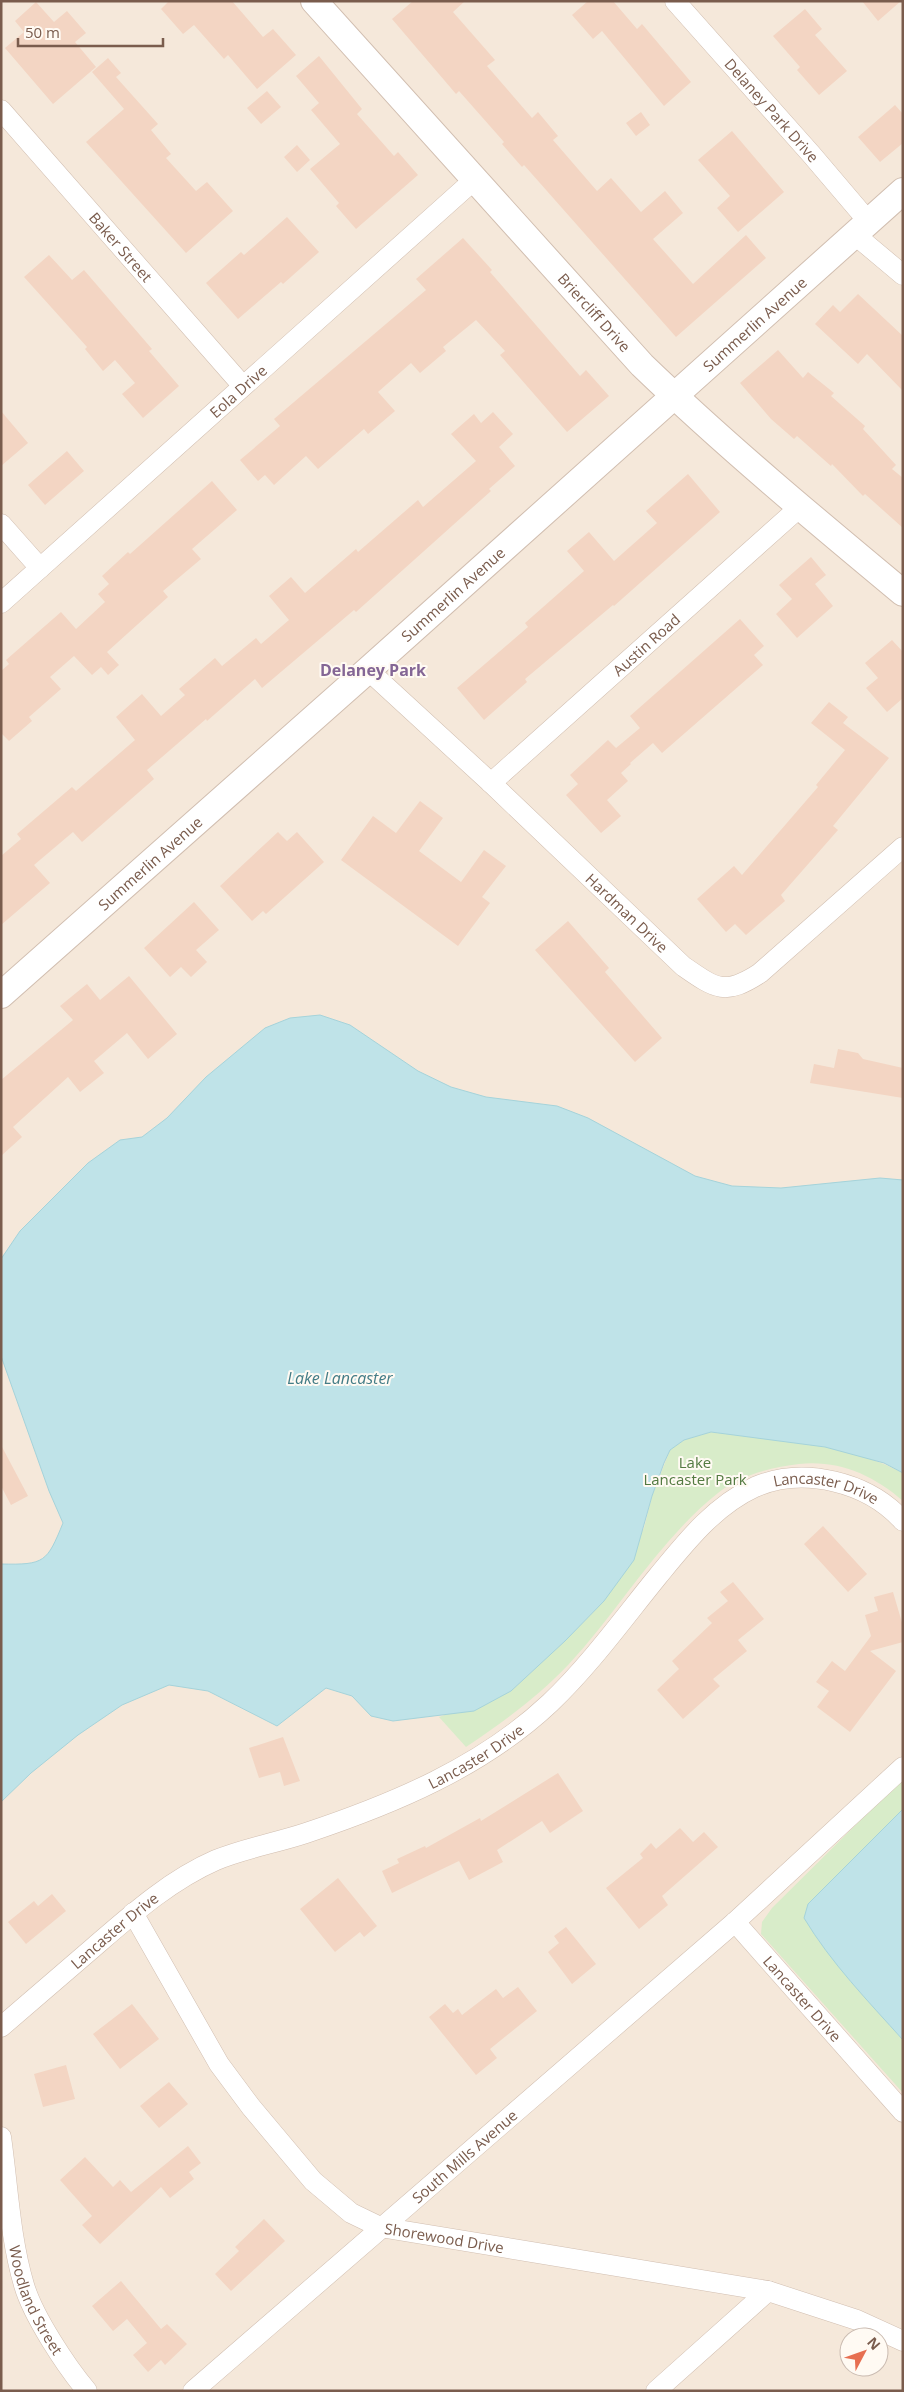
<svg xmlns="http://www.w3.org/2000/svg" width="904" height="2392" viewBox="0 0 904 2392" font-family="'Open Sans',sans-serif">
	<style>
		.residential { fill: #f5e8da; fill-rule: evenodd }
		.green { fill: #d8ecc9 }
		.water { fill: #bfe3e8; stroke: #a5d3da }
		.building { fill: #f3d5c3 }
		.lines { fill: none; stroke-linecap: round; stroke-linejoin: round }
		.minor-casing { stroke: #d1beb0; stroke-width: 21 }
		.tertiary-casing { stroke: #d1beb0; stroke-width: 28 }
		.minor { stroke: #fff; stroke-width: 20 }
		.tertiary { stroke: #fff; stroke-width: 26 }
		.labels { text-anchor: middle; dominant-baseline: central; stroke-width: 4; stroke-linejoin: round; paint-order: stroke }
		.street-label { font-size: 15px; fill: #7a5c4d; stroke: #fffaf3 }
		.park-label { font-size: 15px; fill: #537a41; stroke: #fffaf3 }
		.neighbourhood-label { font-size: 16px; font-weight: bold; fill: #846695; stroke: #fffaf3 }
		.water-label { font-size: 16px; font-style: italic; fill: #437c86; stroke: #fffaf3 }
	</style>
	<rect width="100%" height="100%" fill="#fdf6ec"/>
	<path class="residential" d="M 1,1 L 903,1 L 903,2391 L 1,2391 ZM 849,2337 L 879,2337 L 879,2367 L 849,2367 Z"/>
	<path class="green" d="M 711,1432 C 773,1437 848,1444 903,1473 L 903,1501 C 873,1475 839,1460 799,1464 C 772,1467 740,1475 718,1493 C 659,1540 620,1609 569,1664 C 539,1696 503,1722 466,1747 L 439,1717 L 511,1691 L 565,1641 L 604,1601 L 644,1528 L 652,1496 L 670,1450 L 684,1440 Z
		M 903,1778 L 903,1809 L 869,1843 L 816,1937 L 851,1982 L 903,2040 L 903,2093 L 761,1934 L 762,1922 L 772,1908 Z"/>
	<path class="water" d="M 320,1015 L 350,1025 L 418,1071 L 451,1087 L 486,1097 L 557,1106 L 588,1118 L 695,1176 L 732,1186 L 781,1188 L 880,1178 L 903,1180 L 903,1473 L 884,1463 L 825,1447 L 711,1432 L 684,1440 L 670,1450 L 664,1463 L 652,1496 L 634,1560 L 604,1601 L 565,1641 L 511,1691 L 474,1711 L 393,1721 L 371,1716 L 352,1696 L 326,1688 L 277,1726 L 208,1691 L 169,1685 L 122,1705 L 78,1735 L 31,1773 L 1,1802 L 1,1564 C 45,1565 47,1562 63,1523 L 49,1491 L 1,1356 L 1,1259 L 20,1231 L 88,1163 L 120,1140 L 142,1137 L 167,1118 L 206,1077 L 265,1028 L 290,1018 Z
		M 903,1809 L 903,2040 C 868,2001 831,1963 804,1918 L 808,1904 Z"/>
	<path class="building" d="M 169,1 L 232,1 L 263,37 L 273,29 L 296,55 L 257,89 L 228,55 L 224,59 L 194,25 L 183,34 L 161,9 Z
		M 413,1 L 465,1 L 453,12 L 495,60 L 487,66 L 532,118 L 538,112 L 558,136 L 553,140 L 597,191 L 611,178 L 641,212 L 665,191 L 683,213 L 653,239 L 693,284 L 746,235 L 766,258 L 676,337 L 524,165 L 522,167 L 502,144 L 504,142 L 459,91 L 456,94 L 392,19 Z
		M 588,1 L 613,1 L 637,29 L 642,24 L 691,82 L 664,106 L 602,31 L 593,39 L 572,15 Z
		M 862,1 L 901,1 L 878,21 Z
		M 36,2 L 54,22 L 67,11 L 86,33 L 75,42 L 96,67 L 53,104 L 5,48 L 24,32 L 15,21 Z
		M 805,9 L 822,29 L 815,35 L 847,71 L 819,95 L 797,70 L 800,67 L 773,36 Z
		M 319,56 L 362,109 L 357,114 L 394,156 L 398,152 L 418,175 L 356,229 L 336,206 L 339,203 L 310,169 L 340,144 L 311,110 L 319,103 L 296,76 Z
		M 108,58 L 121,73 L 116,77 L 158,124 L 151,130 L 171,154 L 166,158 L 196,191 L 207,182 L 233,211 L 186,253 L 86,142 L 124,109 L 92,72 Z
		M 267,91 L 281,107 L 261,124 L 247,108 Z
		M 895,105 L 903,114 L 903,143 L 880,162 L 858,137 Z
		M 641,112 L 650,125 L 636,136 L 626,123 Z
		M 732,131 L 784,192 L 738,232 L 717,208 L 730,196 L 698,160 Z
		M 297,145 L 310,160 L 297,172 L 284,157 Z
		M 287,217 L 319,252 L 283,284 L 281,282 L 238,319 L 206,283 L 241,252 L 244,255 Z
		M 463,238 L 492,270 L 490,272 L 580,376 L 586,370 L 609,396 L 567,432 L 500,355 L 505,351 L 476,320 L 443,347 L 446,351 L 420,373 L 411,363 L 378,392 L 395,411 L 368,434 L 364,429 L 318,469 L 306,456 L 274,485 L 265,475 L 258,481 L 240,460 L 280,426 L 274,419 L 426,290 L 416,279 Z
		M 49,255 L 72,280 L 84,270 L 152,349 L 149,351 L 179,386 L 143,418 L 122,394 L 135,383 L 115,360 L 103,371 L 85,349 L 87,347 L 24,277 Z
		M 858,294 L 903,336 L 903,391 L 867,354 L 858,364 L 815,324 L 833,305 L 840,312 Z
		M 778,350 L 803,378 L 808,372 L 834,393 L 831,396 L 865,426 L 863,429 L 896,465 L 892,469 L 903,478 L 903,528 L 865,494 L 863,496 L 832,464 L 831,466 L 797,436 L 794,439 L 771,419 L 740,383 Z
		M 1,411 L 28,443 L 1,466 Z
		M 493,412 L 513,434 L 499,447 L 515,466 L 489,489 L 491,491 L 356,612 L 354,610 L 262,688 L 255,679 L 207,721 L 206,719 L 147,770 L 154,779 L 82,842 L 73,832 L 34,865 L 50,883 L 1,925 L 1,856 L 21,839 L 17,834 L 72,787 L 76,791 L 135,740 L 116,717 L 142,694 L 161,716 L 185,695 L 179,689 L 215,658 L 222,666 L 256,638 L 261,644 L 289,620 L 269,596 L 291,577 L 305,593 L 356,549 L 358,552 L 418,500 L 423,507 L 476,461 L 451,434 L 474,414 L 481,423 Z
		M 67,451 L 84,471 L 45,505 L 28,485 Z
		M 688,474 L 720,512 L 614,606 L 613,605 L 525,679 L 527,682 L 484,720 L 457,688 L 528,627 L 525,623 L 584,571 L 567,551 L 589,532 L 614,561 L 657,523 L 646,511 Z
		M 212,481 L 237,510 L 192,549 L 201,559 L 163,591 L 168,597 L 107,652 L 119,665 L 108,675 L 101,667 L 92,675 L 74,656 L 50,677 L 61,689 L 29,717 L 32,721 L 9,741 L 1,733 L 1,671 L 9,664 L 6,660 L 61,612 L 76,629 L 105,602 L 98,594 L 109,584 L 102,576 L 128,552 L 130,554 Z
		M 811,557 L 826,575 L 815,584 L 833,606 L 797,638 L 776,614 L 792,599 L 779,585 Z
		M 740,619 L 764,646 L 754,655 L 763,665 L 662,753 L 653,743 L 630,763 L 631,764 L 621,773 L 628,781 L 607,800 L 621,816 L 601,833 L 566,795 L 578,784 L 570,775 L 608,740 L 616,748 L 640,728 L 630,716 Z
		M 892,640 L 903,652 L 903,698 L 887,712 L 866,688 L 878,678 L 865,663 Z
		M 829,702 L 848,717 L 843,723 L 889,758 L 833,826 L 838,830 L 781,895 L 785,901 L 746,935 L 735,924 L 726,932 L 697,899 L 734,866 L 742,875 L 818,787 L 816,785 L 845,750 L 811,723 Z
		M 420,801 L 443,818 L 419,851 L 461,882 L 484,850 L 506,866 L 482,897 L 490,903 L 458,946 L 341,860 L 373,816 L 396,833 Z
		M 278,832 L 287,841 L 297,832 L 324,862 L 266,914 L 263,911 L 252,921 L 220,886 Z
		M 194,902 L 219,930 L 196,950 L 207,962 L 191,977 L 181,967 L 170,977 L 144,948 Z
		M 568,921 L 609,968 L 605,972 L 662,1038 L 635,1062 L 535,950 Z
		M 129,976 L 177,1034 L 148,1059 L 127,1033 L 94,1061 L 104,1073 L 80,1092 L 68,1077 L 13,1127 L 22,1137 L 1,1156 L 1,1080 L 73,1020 L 60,1006 L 87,984 L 100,1000 Z
		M 838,1049 L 858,1053 L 863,1059 L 903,1068 L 903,1098 L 810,1083 L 814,1064 L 834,1068 Z
		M 1,1445 L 28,1496 L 11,1505 L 1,1486 Z
		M 823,1526 L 867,1574 L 848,1592 L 804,1544 Z
		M 733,1582 L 764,1619 L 738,1640 L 747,1651 L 713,1679 L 720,1686 L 683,1719 L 657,1690 L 679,1669 L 672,1661 L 712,1623 L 707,1618 L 728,1601 L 720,1592 Z
		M 893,1592 L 903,1626 L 903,1642 L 870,1651 L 896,1671 L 850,1732 L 817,1707 L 829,1691 L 816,1682 L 832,1661 L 845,1671 L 871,1636 L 865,1615 L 878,1611 L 874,1597 Z
		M 283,1737 L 300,1781 L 284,1786 L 280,1772 L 259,1778 L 249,1748 Z
		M 558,1773 L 583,1811 L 550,1833 L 542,1821 L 497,1850 L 503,1862 L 469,1880 L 459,1861 L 392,1893 L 382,1871 L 399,1863 L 397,1859 L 425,1846 L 426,1848 L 480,1818 L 481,1821 Z
		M 680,1828 L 693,1842 L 704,1832 L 718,1847 L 662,1896 L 668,1905 L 639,1929 L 606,1888 L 643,1858 L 640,1854 L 651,1843 L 656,1849 Z
		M 338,1878 L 377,1926 L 364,1937 L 360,1932 L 335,1952 L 300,1909 Z
		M 52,1894 L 66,1911 L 26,1944 L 8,1922 L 34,1901 L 38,1906 Z
		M 566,1927 L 596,1964 L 572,1984 L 548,1952 L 559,1943 L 554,1936 Z
		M 518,1987 L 537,2011 L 490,2049 L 497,2058 L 476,2075 L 429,2017 L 445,2004 L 453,2013 L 458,2009 L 462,2015 L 496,1989 L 503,1998 Z
		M 132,2004 L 159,2039 L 120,2069 L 93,2034 Z
		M 66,2065 L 75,2099 L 43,2107 L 34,2074 Z
		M 169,2082 L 188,2104 L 159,2128 L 140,2106 Z
		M 188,2146 L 201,2163 L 189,2172 L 194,2179 L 170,2198 L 161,2187 L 100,2244 L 82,2225 L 92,2216 L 60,2180 L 85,2157 L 113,2187 L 120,2180 L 131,2192 Z
		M 264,2219 L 285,2241 L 231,2291 L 215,2274 L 239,2251 L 235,2247 Z
		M 121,2281 L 161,2329 L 167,2324 L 187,2344 L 165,2365 L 161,2360 L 148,2372 L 133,2355 L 147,2343 L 127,2319 L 113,2331 L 92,2306 Z"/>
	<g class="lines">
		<defs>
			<g id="minor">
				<path id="s1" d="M 675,1 L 811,154 L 868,221"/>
				<path id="s2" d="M 1,110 L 242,385"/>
				<path d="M 854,234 L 903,275"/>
				<path d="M 1,524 L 40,568"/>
				<path id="s3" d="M 1,603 L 474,180"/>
				<path id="s4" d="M 368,670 L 491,783 L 683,966 C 716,989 725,996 760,973 L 903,847"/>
				<path id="s5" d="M 491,783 L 800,507"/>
				<path id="s6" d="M 133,1913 L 219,2064 L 251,2107 L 313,2181 L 351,2213 L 380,2227 L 768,2291 L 857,2320 L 903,2341"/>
				<path id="s7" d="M 735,1922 L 903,2112"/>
				<path id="s8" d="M 1,2027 C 32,2000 63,1974 94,1947 C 131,1915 170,1880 216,1860 C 245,1848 276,1843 306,1833 C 393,1804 482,1767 550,1703 C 590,1665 623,1619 658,1576 C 686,1542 714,1506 755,1487 C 804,1466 868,1482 903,1521"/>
				<path id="s9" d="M 1,2137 C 8,2186 10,2238 24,2285 C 33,2316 66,2366 87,2391"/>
				<path id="s10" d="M 193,2391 L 735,1922 L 903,1767"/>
				<path d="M 656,2391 L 768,2291"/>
			</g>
			<g id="tertiary">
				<path id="s11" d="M 314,1 L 642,365 C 725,445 814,519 903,593"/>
				<path id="s12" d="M 1,995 L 368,670 L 903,191"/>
			</g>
		</defs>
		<use href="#minor" class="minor-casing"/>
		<use href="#tertiary" class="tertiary-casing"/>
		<use href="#minor" class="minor"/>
		<use href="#tertiary" class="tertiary"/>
	</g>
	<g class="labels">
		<g class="street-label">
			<text stroke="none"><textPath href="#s1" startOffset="146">Delaney Park Drive</textPath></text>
			<text stroke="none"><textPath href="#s2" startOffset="182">Baker Street</textPath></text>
			<text stroke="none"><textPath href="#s11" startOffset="419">Briercliff Drive</textPath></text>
			<text stroke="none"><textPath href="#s12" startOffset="1009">Summerlin Avenue</textPath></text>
			<text stroke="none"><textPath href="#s3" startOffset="318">Eola Drive</textPath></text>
			<text stroke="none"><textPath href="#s12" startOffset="604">Summerlin Avenue</textPath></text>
			<text stroke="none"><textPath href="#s5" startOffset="208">Austin Road</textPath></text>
			<text stroke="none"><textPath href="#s12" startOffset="199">Summerlin Avenue</textPath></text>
			<text stroke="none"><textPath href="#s4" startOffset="355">Hardman Drive</textPath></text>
			<text stroke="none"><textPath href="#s8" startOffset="1019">Lancaster Drive</textPath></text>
			<text stroke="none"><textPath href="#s8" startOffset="554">Lancaster Drive</textPath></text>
			<text stroke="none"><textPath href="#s8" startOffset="149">Lancaster Drive</textPath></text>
			<text stroke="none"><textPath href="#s7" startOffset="102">Lancaster Drive</textPath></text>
			<text stroke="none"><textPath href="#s10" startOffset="359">South Mills Avenue</textPath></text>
			<text stroke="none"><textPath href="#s6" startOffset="471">Shorewood Drive</textPath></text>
			<text stroke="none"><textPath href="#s9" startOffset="168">Woodland Street</textPath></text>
		</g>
		<g class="park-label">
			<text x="695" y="1462">Lake<tspan x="695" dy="17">Lancaster Park</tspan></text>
		</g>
		<g class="neighbourhood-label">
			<text x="373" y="670">Delaney Park</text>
		</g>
		<g class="water-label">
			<text x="340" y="1378">Lake Lancaster</text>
		</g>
	</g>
	<rect width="904" height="2392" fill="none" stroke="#7a5c4d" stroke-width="5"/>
	<g transform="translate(864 2352) rotate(49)"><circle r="24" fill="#fffaf3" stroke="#cabbb1"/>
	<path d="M0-4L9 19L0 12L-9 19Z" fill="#e76f51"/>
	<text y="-8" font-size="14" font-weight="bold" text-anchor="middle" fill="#7a5c4d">N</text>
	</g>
	<path d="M18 38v8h145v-8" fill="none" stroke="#7a5c4d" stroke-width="2.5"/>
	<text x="25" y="38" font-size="15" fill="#7a5c4d" stroke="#fffaf3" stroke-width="4" paint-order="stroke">50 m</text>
</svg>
